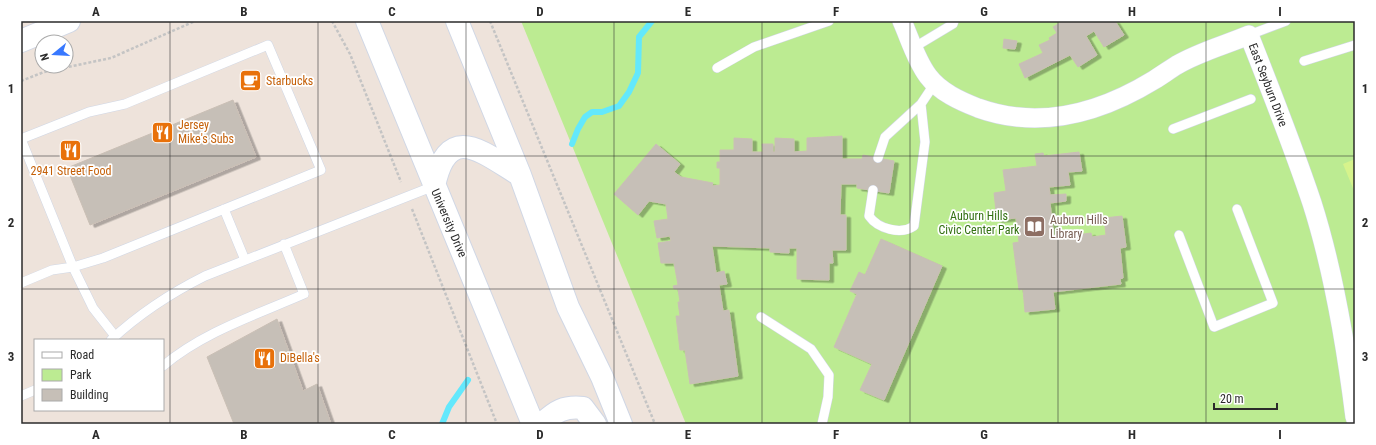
<svg xmlns="http://www.w3.org/2000/svg" width="1376" height="445" viewBox="0 0 1376 445" font-family="'Roboto Condensed',sans-serif">
	<style>
		.green { fill: #bceb92 }
		.pitch { fill: #d6f38c }
		.lines { fill: none; stroke-linecap: round; stroke-linejoin: round }
		.stream { stroke: #63e8fc; stroke-width: 6 }
		.building { fill: #c6bfb7; stroke: #cabfb5; filter: url(#shadow) }
		.service-casing { stroke: #d0d7e5; stroke-width: 10 }
		.minor-casing { stroke: #d0d7e5; stroke-width: 20 }
		.secondary-casing { stroke: #d0d7e5; stroke-width: 24 }
		.path { stroke: #c4c4c4; stroke-width: 2.5; stroke-dasharray: 3 2; stroke-linecap: butt }
		.service { stroke: #fff; stroke-width: 9 }
		.minor { stroke: #fff; stroke-width: 19 }
		.secondary { stroke: #fff; stroke-width: 22 }
		.grid { fill: none; stroke: #2b2b2b; stroke-width: 1; stroke-opacity: 0.55 }
		.labels { text-anchor: middle; dominant-baseline: central; stroke-width: 3.5; stroke-linejoin: round; paint-order: stroke }
		.food-label { font-size: 12px; fill: #c56008; stroke: #fff; text-anchor: start }
		.street-label { font-size: 12px; fill: #2b2b2b; stroke: #fff }
		.park-label { font-size: 12px; fill: #337012; stroke: #fff }
		.education-label { font-size: 12px; fill: #785e54; stroke: #fff; text-anchor: start }
		.neatline { fill: none; stroke: #2b2b2b; stroke-width: 1.5 }
		.grid-label { font-size: 13px; text-anchor: middle; font-weight: bold; fill: #2b2b2b }
	</style>
	<defs>
		<filter id="shadow"><feDropShadow dx="4.5" dy="2.5" stdDeviation="0" flood-color="#0004"/></filter>
	</defs>
	<rect width="100%" height="100%" fill="#eee3db"/>
	<path class="green" d="M 521,21 L 1355,21 L 1355,424 L 686,424 Z"/>
	<path class="pitch" d="M 1355,159 L 1355,193 L 1343,164 Z"/>
	<g class="lines">
		<path class="stream" d="M 572,144 L 578,129 L 585,117 L 592,112 L 602,112 L 619,106 L 629,92 L 638,73 L 639,37 L 652,21
			M 442,424 L 449,407 L 468,380"/>
	</g>
	<path class="building" d="M 1063,21 L 1115,21 L 1124,35 L 1104,47 L 1094,31 L 1086,36 L 1097,55 L 1078,67 L 1070,55 L 1025,78 L 1019,64 L 1043,53 L 1039,45 L 1050,40 L 1049,38 L 1057,33 L 1053,27 Z
		M 1004,39 L 1017,41 L 1015,49 L 1003,48 Z
		M 233,100 L 256,157 L 90,225 L 67,168 Z
		M 842,136 L 842,159 L 862,159 L 863,155 L 894,161 L 889,193 L 857,188 L 857,184 L 841,184 L 840,215 L 846,215 L 846,250 L 832,250 L 833,263 L 829,263 L 829,280 L 797,279 L 797,248 L 789,248 L 789,253 L 770,252 L 770,248 L 712,246 L 716,273 L 724,271 L 727,284 L 719,285 L 723,311 L 729,310 L 738,376 L 690,384 L 685,350 L 680,350 L 676,316 L 680,316 L 678,302 L 680,302 L 678,289 L 674,289 L 673,286 L 678,285 L 674,263 L 661,263 L 658,243 L 671,241 L 670,236 L 657,238 L 654,221 L 668,219 L 666,204 L 649,201 L 638,215 L 614,194 L 656,144 L 680,164 L 674,172 L 681,177 L 713,183 L 712,186 L 720,185 L 720,168 L 717,168 L 717,162 L 720,162 L 720,150 L 734,150 L 734,138 L 752,139 L 752,152 L 763,152 L 762,144 L 773,144 L 773,152 L 775,152 L 775,138 L 794,139 L 794,152 L 807,151 L 807,138 Z
		M 1079,152 L 1082,171 L 1068,172 L 1070,185 L 1049,187 L 1050,195 L 1066,194 L 1066,201 L 1050,203 L 1054,238 L 1091,233 L 1092,237 L 1106,235 L 1104,218 L 1122,216 L 1126,247 L 1120,248 L 1123,278 L 1120,279 L 1121,284 L 1053,292 L 1055,309 L 1025,312 L 1023,289 L 1019,290 L 1013,243 L 1019,242 L 1016,218 L 997,220 L 994,193 L 1006,191 L 1003,170 L 1037,166 L 1035,154 L 1043,153 L 1044,156 Z
		M 881,239 L 942,266 L 884,400 L 860,390 L 872,364 L 834,347 L 857,294 L 850,291 L 859,272 L 865,275 Z
		M 277,319 L 303,391 L 317,384 L 331,424 L 234,424 L 207,357 Z"/>
	<g class="lines">
		<defs>
			<path id="service" d="M 1249,35 L 1286,21
				M 913,48 L 953,24 L 954,21
				M 1304,61 L 1355,45
				M 717,68 L 754,47 L 829,21
				M 1173,129 L 1251,99
				M 21,139 L 89,112 L 125,104 L 268,45 L 321,170 L 103,258 L 73,267 L 52,270 L 21,283
				M 21,139 L 73,267 L 93,308 L 115,336
				M 878,158 L 885,137 L 921,104
				M 873,190 L 869,216 C 878,229 901,235 914,226 L 925,142 L 921,104 L 935,83
				M 224,209 L 245,260
				M 1179,235 L 1214,327 L 1273,303 L 1237,209
				M 761,317 L 811,349 L 829,375 L 828,397 L 822,424
				M 111,340 C 139,314 171,293 205,276 L 434,186
				M 163,366 C 203,332 256,315 304,294 L 284,244
				M 21,396 L 35,390"/>
			<path id="minor" d="M 902,21 C 910,39 916,60 928,76 C 940,92 960,101 978,108 C 1039,130 1100,113 1154,80 C 1162,75 1169,70 1177,65 C 1199,52 1225,45 1249,35 C 1271,91 1293,146 1312,203 C 1334,272 1346,345 1355,417"/>
			<path id="secondary" d="M 367,21 L 533,424
				M 457,21 L 520,175 L 568,307 L 602,377 L 621,424
				M 21,41 L 69,21
				M 434,186 C 448,121 482,152 520,175
				M 542,424 C 556,411 564,406 583,408 L 595,424"/>
		</defs>
		<use href="#service" class="service-casing"/>
		<use href="#minor" class="minor-casing"/>
		<use href="#secondary" class="secondary-casing"/>
		<path class="path" d="M 332,21 L 350,54 L 401,182
			M 490,21 L 655,424
			M 21,81 L 44,72 L 111,58 L 195,21
			M 412,209 L 497,424"/>
		<use href="#service" class="service"/>
		<use href="#minor" class="minor"/>
		<use href="#secondary" class="secondary"/>
	</g>
	<path class="grid" d="M 170,21 L 170,424M 318,21 L 318,424M 466,21 L 466,424M 614,21 L 614,424M 762,21 L 762,424M 910,21 L 910,424M 1058,21 L 1058,424M 1206,21 L 1206,424M 21,156 L 1355,156M 21,289 L 1355,289"/>
	<defs>
		<symbol id="cafe-square" viewBox="-11 -11 22 22"><rect x="-9" y="-9" width="18" height="18" rx="4" fill="#e8710a" stroke="#fff"/><path d="M-5.5-4.5H6V0H3Q3 3.5 0 3.5H-2.5Q-5.5 3.5-5.5 0ZM3-3.2v2h1.7v-2ZM-6 4.5H4V6H-6Z" fill="#fff"/></symbol>
		<symbol id="restaurant-square" viewBox="-11 -11 22 22"><rect x="-9" y="-9" width="18" height="18" rx="4" fill="#e8710a" stroke="#fff"/><path d="M-5-6h1v4h1v-4h1v4h1v-4h1v5L-1.5 .5V6h-2V.5L-5-1ZM5-6V6H3V1.5H1.5Q1.5-4 5-6Z" fill="#fff"/></symbol>
		<symbol id="library-square" viewBox="-11 -11 22 22"><rect x="-9" y="-9" width="18" height="18" rx="4" fill="#8d6e63" stroke="#fff"/><path d="M-6-4Q-3-5.5-.7-3.5V5Q-3 3-6 4ZM6-4Q3-5.5 .7-3.5V5Q3 3 6 4Z" fill="#fff"/></symbol>
	</defs>
	<g fill-rule="evenodd">
		<use href="#cafe-square" x="238" y="68" width="25" height="25"/>
		<use href="#restaurant-square" x="150" y="120" width="25" height="25"/>
		<use href="#restaurant-square" x="58" y="138" width="25" height="25"/>
		<use href="#library-square" x="1022" y="214" width="25" height="25"/>
		<use href="#restaurant-square" x="252" y="346" width="25" height="25"/>
	</g>
	<g class="labels">
		<g class="food-label">
			<text x="266" y="81">Starbucks</text>
			<text x="178" y="125">Jersey<tspan x="178" dy="14">Mike's Subs</tspan></text>
			<text x="71" y="171" text-anchor="middle">2941 Street Food</text>
			<text x="280" y="358">DiBella's</text>
		</g>
		<g class="street-label">
			<text transform="translate(1268 85) rotate(69)">East Seyburn Drive</text>
			<text transform="translate(449 223) rotate(67)">University Drive</text>
		</g>
		<g class="park-label">
			<text x="979" y="216">Auburn Hills<tspan x="979" dy="14">Civic Center Park</tspan></text>
		</g>
		<g class="education-label">
			<text x="1050" y="220">Auburn Hills<tspan x="1050" dy="14">Library</tspan></text>
		</g>
	</g>
	<rect width="1376" height="445" fill="none" stroke="#ffffff" stroke-width="44"/>
	<rect x="34" y="339" width="130" height="72" fill="#ffffff" stroke="#aaaaaa"/>
	<rect x="42" y="352" width="20" height="6" fill="#ffffff" stroke="#aaaaaa"/>
	<text x="70" y="359" font-size="12" fill="#2b2b2b">Road</text>
	<rect x="42" y="369" width="20" height="12" fill="#bceb92" stroke="#aaaaaa"/>
	<text x="70" y="379" font-size="12" fill="#2b2b2b">Park</text>
	<rect x="42" y="389" width="20" height="12" fill="#c6bfb7" stroke="#aaaaaa"/>
	<text x="70" y="399" font-size="12" fill="#2b2b2b">Building</text>
	<g transform="translate(54 54) rotate(252)"><circle r="19" fill="#ffffff" stroke="#aaaaaa"/>
	<path d="M0-3L7 15L0 10L-7 15Z" fill="#3878ff"/>
	<text y="-6" font-size="11" font-weight="bold" text-anchor="middle" fill="#2b2b2b">N</text>
	</g>
	<path d="M1214 403v6h63v-6" fill="none" stroke="#2b2b2b" stroke-width="2"/>
	<text x="1220" y="403" font-size="12" fill="#2b2b2b" stroke="#ffffff" stroke-width="3" paint-order="stroke">20 m</text>
	<rect x="22" y="22" width="1332" height="401" class="neatline"/>
	<g class="grid-label">
		<text x="96" y="16">A</text>
		<text x="244" y="16">B</text>
		<text x="392" y="16">C</text>
		<text x="540" y="16">D</text>
		<text x="688" y="16">E</text>
		<text x="836" y="16">F</text>
		<text x="984" y="16">G</text>
		<text x="1132" y="16">H</text>
		<text x="1280" y="16">I</text>
		<text x="11" y="93">1</text>
		<text x="1365" y="93">1</text>
		<text x="11" y="227">2</text>
		<text x="1365" y="227">2</text>
		<text x="11" y="361">3</text>
		<text x="1365" y="361">3</text>
		<text x="96" y="439">A</text>
		<text x="244" y="439">B</text>
		<text x="392" y="439">C</text>
		<text x="540" y="439">D</text>
		<text x="688" y="439">E</text>
		<text x="836" y="439">F</text>
		<text x="984" y="439">G</text>
		<text x="1132" y="439">H</text>
		<text x="1280" y="439">I</text>
	</g>
</svg>
